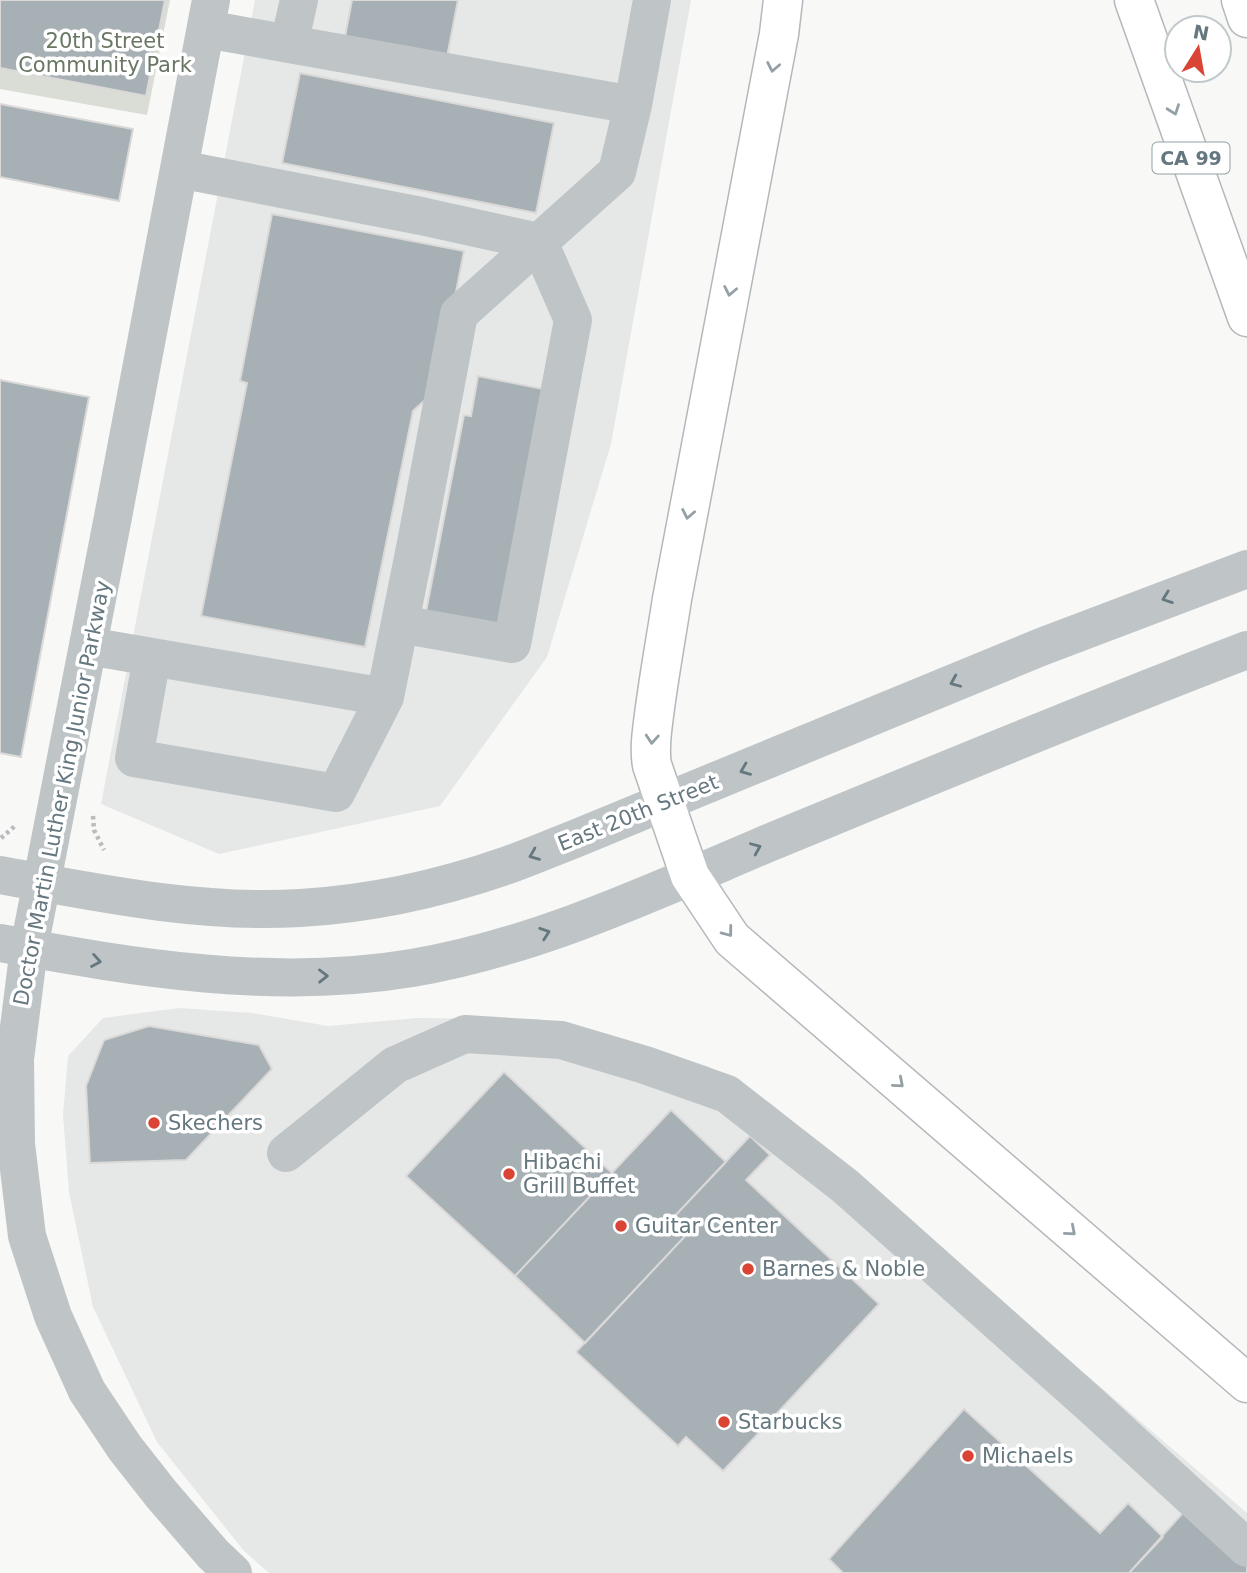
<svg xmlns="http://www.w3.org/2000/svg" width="1247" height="1573" viewBox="0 0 1247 1573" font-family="'DejaVu Sans',sans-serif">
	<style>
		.built { fill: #e6e8e7 }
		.green { fill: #d9ddd5 }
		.building { fill: #a7b0b5; stroke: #dad9d8; stroke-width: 2 }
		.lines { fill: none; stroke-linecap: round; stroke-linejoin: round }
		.highway-casing { stroke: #b3b8ba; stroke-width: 41 }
		.path { stroke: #b8bcbe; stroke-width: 4.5; stroke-dasharray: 3.5 3.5; stroke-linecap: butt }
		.minor { stroke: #bfc5c7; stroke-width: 38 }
		.highway { stroke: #fff; stroke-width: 38 }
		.oneway { stroke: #93a0a5 }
		.oneway2 { stroke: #65777f }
		.poi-dot { fill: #da4434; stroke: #fff; stroke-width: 2.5 }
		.labels { text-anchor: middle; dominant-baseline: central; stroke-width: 7; stroke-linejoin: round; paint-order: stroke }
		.shield { fill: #fff; stroke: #93a0a5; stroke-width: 2 }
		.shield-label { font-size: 19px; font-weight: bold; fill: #65777f }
		.park-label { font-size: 21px; fill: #697763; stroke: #fff }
		.street-label { font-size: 21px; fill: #65777f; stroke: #fff }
		.poi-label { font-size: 21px; fill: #65777f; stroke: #fff; text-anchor: start }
	</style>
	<rect width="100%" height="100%" fill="#f8f8f6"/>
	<path class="built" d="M 255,0 L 691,0 L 611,444 L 547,657 L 440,806 L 219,854 L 101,804 Z
		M 179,1008 L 252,1013 L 328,1026 L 417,1018 L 536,1019 L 609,1035 L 707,1066 L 773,1105 L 1247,1513 L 1247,1573 L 269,1573 L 244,1551 L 157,1442 L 93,1307 L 69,1192 L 63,1115 L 68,1056 L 103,1018 Z"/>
	<path class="green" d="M 0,0 L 170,0 L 147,115 L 0,89 Z"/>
	<path class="building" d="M 0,0 L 165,0 L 146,96 L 0,68 Z
		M 352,0 L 458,0 L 447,57 L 345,37 Z
		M 300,73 L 554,123 L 536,213 L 282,163 Z
		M 0,104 L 133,129 L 119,201 L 0,177 Z
		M 272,214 L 464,251 L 437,389 L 413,411 L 365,647 L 201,616 L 247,383 L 240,381 Z
		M 478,376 L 548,390 L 504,625 L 426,612 L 464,415 L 471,416 Z
		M 0,380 L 89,397 L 21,757 L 0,753 Z
		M 149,1026 L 259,1045 L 272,1069 L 186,1160 L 90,1163 L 86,1086 L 104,1040 Z
		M 504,1072 L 612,1173 L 515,1276 L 406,1176 Z
		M 671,1110 L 726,1162 L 672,1219 L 688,1233 L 585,1343 L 515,1276 Z
		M 750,1136 L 770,1155 L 746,1180 L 879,1304 L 723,1471 L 686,1437 L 678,1446 L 576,1352 L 688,1233 L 672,1219 Z
		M 964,1409 L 1100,1533 L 1128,1503 L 1163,1537 L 1129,1573 L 843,1573 L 829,1559 Z
		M 1190,1505 L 1247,1559 L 1247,1573 L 1129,1573 Z"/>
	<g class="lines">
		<defs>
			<path id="highway" d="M 783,0 L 779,34 L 672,599 C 666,638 659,676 654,715 C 652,731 649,749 652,765 L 690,876 L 732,939 L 1247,1383
				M 1134,0 L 1247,317
				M 1241,0 L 1247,18"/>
		</defs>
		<use href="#highway" class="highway-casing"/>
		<path class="path" d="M 93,816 L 94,830 L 104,850
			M 1,838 L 15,826"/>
		<path class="minor" d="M 211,0 L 113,517 L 29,948 L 15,1059 L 16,1144 L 27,1236 L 53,1316 L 87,1391 L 125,1448 L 162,1495 L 213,1554 L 233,1573
			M 206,29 L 289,44 L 299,0
			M 289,44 L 633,105
			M 179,169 L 421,216 L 539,242
			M 400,624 L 512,644 L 573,320 L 539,242
			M 88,646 L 385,697
			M 152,657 L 134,758 L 336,793 L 385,697 L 416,543 L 459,314 L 617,172 L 633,105 L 652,0
			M 0,875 C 99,893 199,914 300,908 C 371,904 442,888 508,865 C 531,857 554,847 577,838 L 1041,647 L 1247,569
			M 0,943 C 136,968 274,991 412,968 C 537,947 655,891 771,842 C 929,777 1087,711 1247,650
			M 286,1153 L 395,1065 L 465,1034 L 561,1040 L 645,1065 L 727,1094 L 845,1186 L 1091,1405 L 1247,1548"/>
		<use href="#highway" class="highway"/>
	</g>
	<defs><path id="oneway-chevron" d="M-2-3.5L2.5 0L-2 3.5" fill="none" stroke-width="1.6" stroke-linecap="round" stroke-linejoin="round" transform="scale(1.75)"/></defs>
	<g class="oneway">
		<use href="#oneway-chevron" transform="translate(773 67) rotate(101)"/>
		<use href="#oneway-chevron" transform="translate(1174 110) rotate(70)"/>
		<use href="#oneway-chevron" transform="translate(730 291) rotate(101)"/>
		<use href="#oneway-chevron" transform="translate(688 514) rotate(101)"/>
		<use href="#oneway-chevron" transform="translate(652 739) rotate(94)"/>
		<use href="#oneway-chevron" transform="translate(728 932) rotate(53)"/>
		<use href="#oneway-chevron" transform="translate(899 1083) rotate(41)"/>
		<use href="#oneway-chevron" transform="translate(1071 1231) rotate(41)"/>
	</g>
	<g class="oneway2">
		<use href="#oneway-chevron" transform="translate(1167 598) rotate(160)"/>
		<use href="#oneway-chevron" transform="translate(955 682) rotate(157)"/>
		<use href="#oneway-chevron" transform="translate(745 770) rotate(158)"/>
		<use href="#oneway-chevron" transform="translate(756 848) rotate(-23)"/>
		<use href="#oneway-chevron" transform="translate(534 855) rotate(158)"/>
		<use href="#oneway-chevron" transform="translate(545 933) rotate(-19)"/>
		<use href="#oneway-chevron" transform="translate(96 961) rotate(10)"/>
		<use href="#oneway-chevron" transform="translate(323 976) rotate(-1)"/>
	</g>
	<g class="poi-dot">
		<circle cx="154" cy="1123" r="7"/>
		<circle cx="509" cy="1174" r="7"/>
		<circle cx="621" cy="1226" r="7"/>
		<circle cx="748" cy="1269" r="7"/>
		<circle cx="724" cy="1422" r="7"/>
		<circle cx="968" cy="1456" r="7"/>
	</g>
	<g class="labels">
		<rect class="shield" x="1152.5" y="142.5" width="77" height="31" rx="5"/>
		<g class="shield-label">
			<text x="1191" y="158">CA 99</text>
		</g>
		<g class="park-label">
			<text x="105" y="41">20th Street<tspan x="105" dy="24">Community Park</tspan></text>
		</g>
		<g class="street-label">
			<text transform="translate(62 793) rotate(-79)">Doctor Martin Luther King Junior Parkway</text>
			<text transform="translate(638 813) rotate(-22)">East 20th Street</text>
		</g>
		<g class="poi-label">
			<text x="168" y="1123">Skechers</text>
			<text x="523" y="1162">Hibachi<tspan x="523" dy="24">Grill Buffet</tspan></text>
			<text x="635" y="1226">Guitar Center</text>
			<text x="762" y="1269">Barnes &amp; Noble</text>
			<text x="738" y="1422">Starbucks</text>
			<text x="982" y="1456">Michaels</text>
		</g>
	</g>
	<g transform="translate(1198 49) rotate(11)"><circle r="33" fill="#ffffff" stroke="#c1c9cc" stroke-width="2"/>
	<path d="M0-5L12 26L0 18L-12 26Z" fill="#da4434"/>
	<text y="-10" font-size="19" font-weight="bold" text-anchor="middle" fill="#65777f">N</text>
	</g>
</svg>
